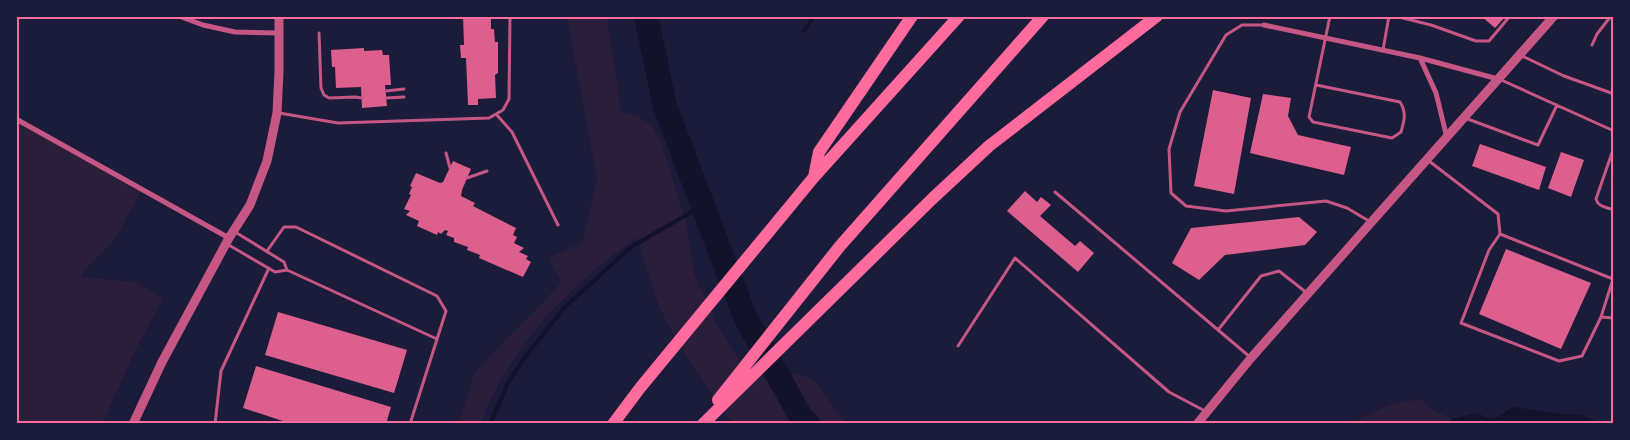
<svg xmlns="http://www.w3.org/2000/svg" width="1630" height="440" font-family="'DM Sans',sans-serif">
<rect width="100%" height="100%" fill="#1b1b3a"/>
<!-- green -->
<path fill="#2a1e3b" d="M 567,16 L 607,16 L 621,112 L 640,118 L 651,124 L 662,144 L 687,226 L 694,274 L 716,323 L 735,354 L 753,374 L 778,380 L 798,374 L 814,380 L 846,424 L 733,424 C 708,389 683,355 664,317 C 652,291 645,264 638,237 C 567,287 513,342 480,424 L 458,424 L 475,372 L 561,283 L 549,257 L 582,243 L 597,180 Z
M 16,118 L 141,190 C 132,208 123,226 112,242 C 103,254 88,264 81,277 L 134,282 L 163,298 L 135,351 L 102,424 L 16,424 Z
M 1421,399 L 1435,411 L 1452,419 L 1448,424 L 1348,424 L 1389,405 Z"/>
<!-- water -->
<path fill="#12122b" d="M 1513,407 L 1561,414 L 1583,415 L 1602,424 L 1448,424 L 1452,419 L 1477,413 L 1488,418 L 1500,416 Z"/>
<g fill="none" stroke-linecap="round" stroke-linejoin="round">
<!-- stream -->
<path stroke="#12122b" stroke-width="4" d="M 804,31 L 814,16
M 490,424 L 508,383 L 522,361 L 565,307 L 631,247 L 702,206"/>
<!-- river -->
<path stroke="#12122b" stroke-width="24" d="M 646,16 L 665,106 L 745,317 L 801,417 L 808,424"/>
</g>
<!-- building -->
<path fill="#dd5f8e" d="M 463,16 L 491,16 L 491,29 L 494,29 L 495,42 L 498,42 L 498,73 L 495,75 L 496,98 L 478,99 L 478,105 L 468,105 L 466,58 L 461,58 L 460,45 L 464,45 Z
M 1481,16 L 1506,16 L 1495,28 Z
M 364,48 L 364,51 L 382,50 L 383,55 L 389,55 L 391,85 L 385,85 L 387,106 L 362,108 L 361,87 L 336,88 L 335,67 L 332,67 L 331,50 Z
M 1213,90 L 1251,98 L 1234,194 L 1194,186 Z
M 1263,94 L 1291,98 L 1288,116 L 1298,135 L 1351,147 L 1344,175 L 1250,153 Z
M 1480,144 L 1546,167 L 1539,190 L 1472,166 Z
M 1561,152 L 1584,160 L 1571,197 L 1548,188 Z
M 453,161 L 471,169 L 462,190 L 461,196 L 475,203 L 473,206 L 516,228 L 513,235 L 517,237 L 514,243 L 524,248 L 519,252 L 528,256 L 526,259 L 531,262 L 523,277 L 479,258 L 480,255 L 467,250 L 468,247 L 454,242 L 454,238 L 446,235 L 448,231 L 445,230 L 441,234 L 438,232 L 437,235 L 417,226 L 419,221 L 406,215 L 410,211 L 404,209 L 411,195 L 409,194 L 412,187 L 410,186 L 416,173 L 440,183 L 443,182 Z
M 1025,191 L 1037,202 L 1041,197 L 1051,205 L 1040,216 L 1075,246 L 1080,241 L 1094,253 L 1078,272 L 1007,211 Z
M 1299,217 L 1317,232 L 1305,245 L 1225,255 L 1199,280 L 1172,263 L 1191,228 Z
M 1506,249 L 1591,283 L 1561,349 L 1479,314 Z
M 278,312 L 407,350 L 394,393 L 265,355 Z
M 256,366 L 391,407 L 386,424 L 292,424 L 243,408 Z"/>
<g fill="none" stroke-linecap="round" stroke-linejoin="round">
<!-- service -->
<path stroke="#c65784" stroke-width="3" d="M 1395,16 L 1431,25 L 1476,41 L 1489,41 L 1510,16
M 1264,25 L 1242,25 L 1226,35 L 1180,112 L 1169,149 L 1171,193 L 1186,206 L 1226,211 L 1326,201 L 1347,208 L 1369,221
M 319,33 L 321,88 L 324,95 L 329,98 L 355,97 L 362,98
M 1592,45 L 1597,34 L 1611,16
M 1383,50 L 1389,16
M 1522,56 L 1564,76 L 1614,94
M 1499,79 L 1614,131
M 1316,85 L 1400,102 C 1407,113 1404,121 1401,132 L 1392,138 L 1313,122 L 1309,117 L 1330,16
M 386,91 L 404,89
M 386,98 L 404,97
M 279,113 L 338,123 L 489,118 L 503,110 L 509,99 L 510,16
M 496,114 L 512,132 L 558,225
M 1465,118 L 1538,145 L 1557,105
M 1614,147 L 1596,199 C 1598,207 1606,207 1614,210
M 446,153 L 450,168
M 1429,161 L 1498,214 L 1500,234 L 1613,279 L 1601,317 L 1614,318
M 467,178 L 487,171
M 1055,192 L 1250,357
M 1500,234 L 1489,250 L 1461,323 L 1559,361 L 1582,356 L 1601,317
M 227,244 L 275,272 L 287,270 L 284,262 L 235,232
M 267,251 L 284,227 L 296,227 L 437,296 L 446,311 L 410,424
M 287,270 L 437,339
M 1218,330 L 1261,276 L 1279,271 L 1307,293
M 958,346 L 1015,258 L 1169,392 L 1205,411
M 215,424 L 221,371 L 269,268"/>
<!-- minor -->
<path stroke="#c65784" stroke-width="5" d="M 179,16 L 203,25 L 235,32 L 278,33
M 1264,25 L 1420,58 L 1498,79
M 1420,58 L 1436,93 L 1447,138
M 16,119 L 229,238"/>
<!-- tertiary -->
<path stroke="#c65784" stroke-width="9" d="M 133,424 L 162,362 L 229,238 L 250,205 L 267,161 L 277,113 L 279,72 L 279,16
M 1197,424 L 1251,358 L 1554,16"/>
<!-- motorway -->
<path stroke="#ff6b9d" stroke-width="12" d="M 814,177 L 819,152 L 912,16
M 718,400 L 840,246 L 1043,16
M 613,424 L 640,388 L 814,177 L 959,16
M 703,424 L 932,199 L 989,146 L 1157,16"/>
</g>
<!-- border -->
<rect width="1630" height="440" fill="none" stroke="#1b1b3a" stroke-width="35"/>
<rect x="18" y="18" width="1594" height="404" fill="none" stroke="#ff6b9d" stroke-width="2"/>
</svg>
